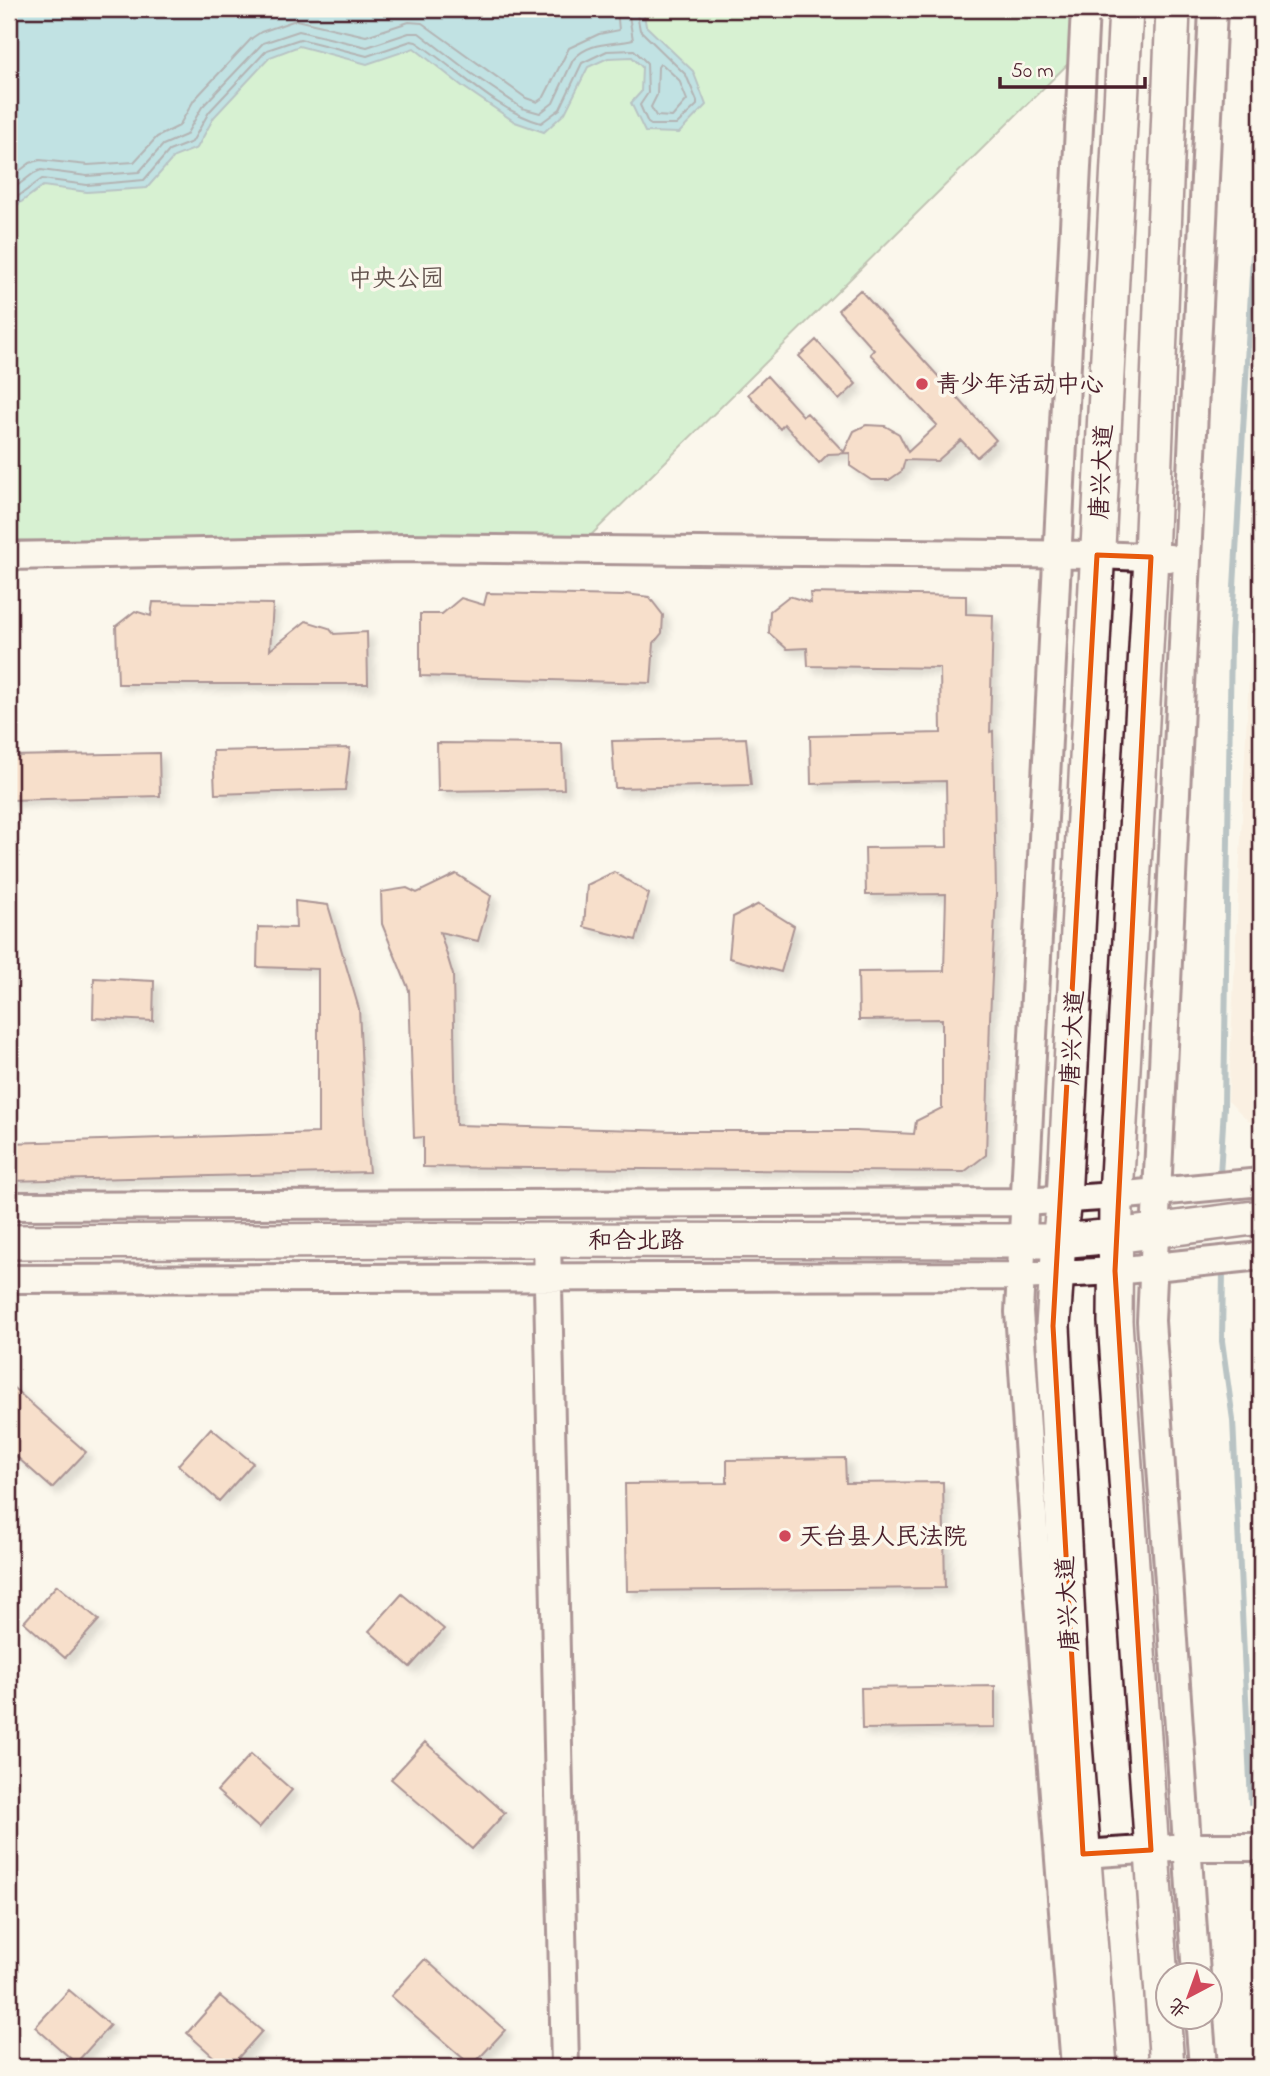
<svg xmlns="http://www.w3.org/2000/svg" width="1270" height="2076" font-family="'Indie Flower','LXGW WenKai TC',sans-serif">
<defs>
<filter id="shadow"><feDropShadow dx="6" dy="6" stdDeviation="3.5" flood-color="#0004"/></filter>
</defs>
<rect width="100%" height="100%" fill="#fbf7ec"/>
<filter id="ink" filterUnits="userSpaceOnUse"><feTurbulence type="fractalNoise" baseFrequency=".0143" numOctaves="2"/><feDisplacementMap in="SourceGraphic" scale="14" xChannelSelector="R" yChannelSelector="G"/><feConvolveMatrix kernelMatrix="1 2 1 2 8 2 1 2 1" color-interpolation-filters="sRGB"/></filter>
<g filter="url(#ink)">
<!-- built -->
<path fill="#f8e7d6" d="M 1261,429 L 1261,1133 L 1228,1101 Z"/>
<!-- green -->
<path fill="#aae9b2" stroke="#7a846e" stroke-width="2" d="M 9,9 L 1084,9 L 1083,49 L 577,549 L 405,548 L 9,540 Z"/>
<!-- water -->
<path fill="#7ac8d7" stroke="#678492" stroke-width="2" d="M 9,9 L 643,9 L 646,26 L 693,71 L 706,105 L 679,133 L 645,132 L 631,103 L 641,92 L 642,67 L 632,57 L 608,58 L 588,67 L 565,113 L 544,132 L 515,122 L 462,86 L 414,48 L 367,64 L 299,46 L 270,57 L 214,117 L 197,148 L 174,157 L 147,188 L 87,192 L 43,186 L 9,211 Z"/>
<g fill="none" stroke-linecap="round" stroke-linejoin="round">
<!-- shore -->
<path stroke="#5d6370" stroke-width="2" d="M 660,64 L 663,65 L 679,80 L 687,100 L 672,117 L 656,116 L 651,107 L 657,95 L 658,67 Z
M 9,179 L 30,163 L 40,160 L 88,165 L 134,162 L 157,137 L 179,126 L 194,100 L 252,38 L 261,32 L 296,20 L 366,36 L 409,22 L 422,23 L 526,98 L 537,102 L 544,97 L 569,48 L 599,34 L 619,30 L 617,9
M 9,192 L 34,173 L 41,170 L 87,176 L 139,172 L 163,145 L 186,135 L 202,107 L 263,43 L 299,31 L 367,47 L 409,33 L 419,33 L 472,74 L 522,108 L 540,113 L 553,103 L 573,60 C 588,41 613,45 633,40 L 628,9
M 9,203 L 42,179 L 87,185 L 144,180 L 169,151 L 192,142 L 209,112 L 267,50 L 300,39 L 367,56 L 411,41 L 416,42 C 458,69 493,109 541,123 L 560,109 L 582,63 L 607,51 L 634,50 L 647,63 L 648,93 L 640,105 L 648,123 L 651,125 L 676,125 L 697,105 L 697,101 L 686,75 L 640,30 L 636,9"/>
<!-- stream -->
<path stroke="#678492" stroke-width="6" d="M 1220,1175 L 1224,1107 L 1231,639 L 1261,118
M 1223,1270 L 1222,1341 L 1233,1420 L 1251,1803
M 1255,1863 L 1261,2005"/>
</g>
<!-- building -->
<path fill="#f2c2a2" stroke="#4a1f2b" stroke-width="2" filter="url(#shadow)" d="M 860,290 L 996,440 L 977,457 L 961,440 L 937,461 L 905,460 L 902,471 L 889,480 L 871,480 L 850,466 L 850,453 L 828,454 L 819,463 L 784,424 L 780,429 L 748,394 L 767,376 L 803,416 L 807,413 L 844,452 L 854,431 L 866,425 L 885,426 L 899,434 L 908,452 L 937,425 L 870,354 L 874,350 L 838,310 Z
M 816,340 L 856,384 L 839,400 L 799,356 Z
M 487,593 L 623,596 L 626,594 L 649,597 L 663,615 L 662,633 L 654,643 L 651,683 L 420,676 L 420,614 L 442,614 L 461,598 L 484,605 Z
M 810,593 L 966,596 L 966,614 L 993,615 L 990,732 L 993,731 L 996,893 L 990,1018 L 986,1155 L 964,1172 L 423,1167 L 423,1137 L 414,1138 L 409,990 L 382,924 L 381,892 L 407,888 L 417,893 L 456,874 L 491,896 L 478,941 L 440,932 L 453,975 L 456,1125 L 676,1131 L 856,1131 L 914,1134 L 916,1121 L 942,1108 L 942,1019 L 859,1020 L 858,972 L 944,971 L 946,894 L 866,895 L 865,848 L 947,847 L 946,781 L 811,784 L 810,736 L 941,733 L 940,668 L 808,666 L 807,648 L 787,649 L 769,633 L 770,611 L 789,596 L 811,603 Z
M 153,602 L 273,604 L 270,650 L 306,621 L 329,628 L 334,634 L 367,632 L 368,684 L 118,684 L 116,626 L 135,611 L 151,616 Z
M 746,738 L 751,785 L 615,788 L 612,741 Z
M 437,743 L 562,744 L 564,789 L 438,791 Z
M 350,748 L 345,790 L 215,794 L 213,751 Z
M 159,753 L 160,796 L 9,800 L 9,756 Z
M 614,872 L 649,894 L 636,940 L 584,927 L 587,885 Z
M 295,901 L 328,905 L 359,1009 L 365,1132 L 369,1172 L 9,1181 L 9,1143 L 318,1133 L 318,969 L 257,967 L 258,927 L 296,928 Z
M 759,904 L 794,926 L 781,972 L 729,958 L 733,917 Z
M 94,978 L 154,981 L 153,1021 L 93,1018 Z
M 9,1384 L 86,1452 L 52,1488 L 9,1450 Z
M 211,1428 L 253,1463 L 219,1501 L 178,1465 Z
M 845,1458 L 846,1483 L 943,1482 L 945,1588 L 627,1591 L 625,1484 L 727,1483 L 727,1460 Z
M 57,1585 L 99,1620 L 65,1658 L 24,1622 Z
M 402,1594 L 444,1629 L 410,1667 L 369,1631 Z
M 995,1686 L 995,1727 L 862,1729 L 861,1688 Z
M 425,1742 L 505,1813 L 472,1849 L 391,1779 Z
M 251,1754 L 292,1790 L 259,1828 L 217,1791 Z
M 425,1959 L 505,2030 L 472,2066 L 391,1996 Z
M 69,1990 L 110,2025 L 76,2063 L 35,2027 Z
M 220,1996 L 262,2031 L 230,2067 L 225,2067 L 187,2033 Z"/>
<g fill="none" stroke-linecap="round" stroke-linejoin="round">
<!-- minor casing -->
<g stroke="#4a1f2b" stroke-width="32">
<path id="minor" d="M 9,556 L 405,548 L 1097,555 L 1169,558
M 9,1206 L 1024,1202 L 1116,1196 L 1261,1182
M 547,1240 L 565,2067
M 9,1279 L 1021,1276 L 1115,1271 L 1261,1256
M 1083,1854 L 1188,1847 L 1261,1847
M 1196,1974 L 1151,1321 L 1213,9
M 1199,2016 L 1203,2067
M 1075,2067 L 1038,1587 L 1019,1312 L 1085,9"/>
</g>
<!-- major casing -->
<g stroke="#4a1f2b" stroke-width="38">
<path id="major" d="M 9,1242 L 435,1240 L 1059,1241 L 1115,1236 L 1261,1217
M 1100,2067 L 1073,1718 L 1053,1326 L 1059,1241 L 1064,1200 L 1126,9
M 1167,2067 L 1115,1322 L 1116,1196 L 1151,557 L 1173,9"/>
</g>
<!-- minor -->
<use href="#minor" stroke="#fbf7ec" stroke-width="26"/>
<!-- major -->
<use href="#major" stroke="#fbf7ec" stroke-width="33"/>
</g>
</g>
<!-- marked area -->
<path d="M0 0H1270V2076H0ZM 1097,555 L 1151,557 L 1115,1271 L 1151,1850 L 1083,1854 L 1053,1326 Z" fill="#fbf7ec" fill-opacity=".55" fill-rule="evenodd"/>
<path fill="none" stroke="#e8590c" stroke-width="5" stroke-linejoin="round" d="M 1097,555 L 1151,557 L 1115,1271 L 1151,1850 L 1083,1854 L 1053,1326 Z"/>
<!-- markers -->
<g fill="#d1495b" stroke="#fbf7ec" stroke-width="2.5">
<circle cx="922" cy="384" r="7"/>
<circle cx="785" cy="1536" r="7"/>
</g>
<g text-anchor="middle" stroke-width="7" stroke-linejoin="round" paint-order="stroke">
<!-- park labels -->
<g font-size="24" fill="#62524d" stroke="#fbf7ec">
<text x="396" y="286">中央公园</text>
</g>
<!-- poi labels -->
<g font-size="24" fill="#4a1f2b" stroke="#fbf7ec" text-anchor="start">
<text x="936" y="392">青少年活动中心</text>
<text x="799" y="1544">天台县人民法院</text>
</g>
<!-- street labels -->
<g font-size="24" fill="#4a1f2b" stroke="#fbf7ec">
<text transform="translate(1101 472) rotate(-87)" y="8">唐兴大道</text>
<text transform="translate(1072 1038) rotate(-87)" y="8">唐兴大道</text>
<text x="636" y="1248">和合北路</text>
<text transform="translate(1067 1604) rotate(-93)" y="8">唐兴大道</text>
</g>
</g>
<!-- margin -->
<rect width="1270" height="2076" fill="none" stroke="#fbf7ec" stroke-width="35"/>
<rect x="18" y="18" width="1235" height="2041" fill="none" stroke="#4a1f2b" stroke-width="2.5" filter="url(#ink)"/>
<!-- north arrow -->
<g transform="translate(1189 1996) rotate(221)"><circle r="33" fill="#fbf7ec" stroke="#b4a19f" stroke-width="2"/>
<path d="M0-5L12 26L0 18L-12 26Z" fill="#d1495b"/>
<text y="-10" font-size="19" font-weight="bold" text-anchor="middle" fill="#4a1f2b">北</text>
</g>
<!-- scale -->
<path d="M1000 77v10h145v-10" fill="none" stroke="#4a1f2b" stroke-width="3.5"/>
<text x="1011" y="77" font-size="21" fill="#4a1f2b" stroke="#fbf7ec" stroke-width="5" paint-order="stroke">50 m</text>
</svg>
